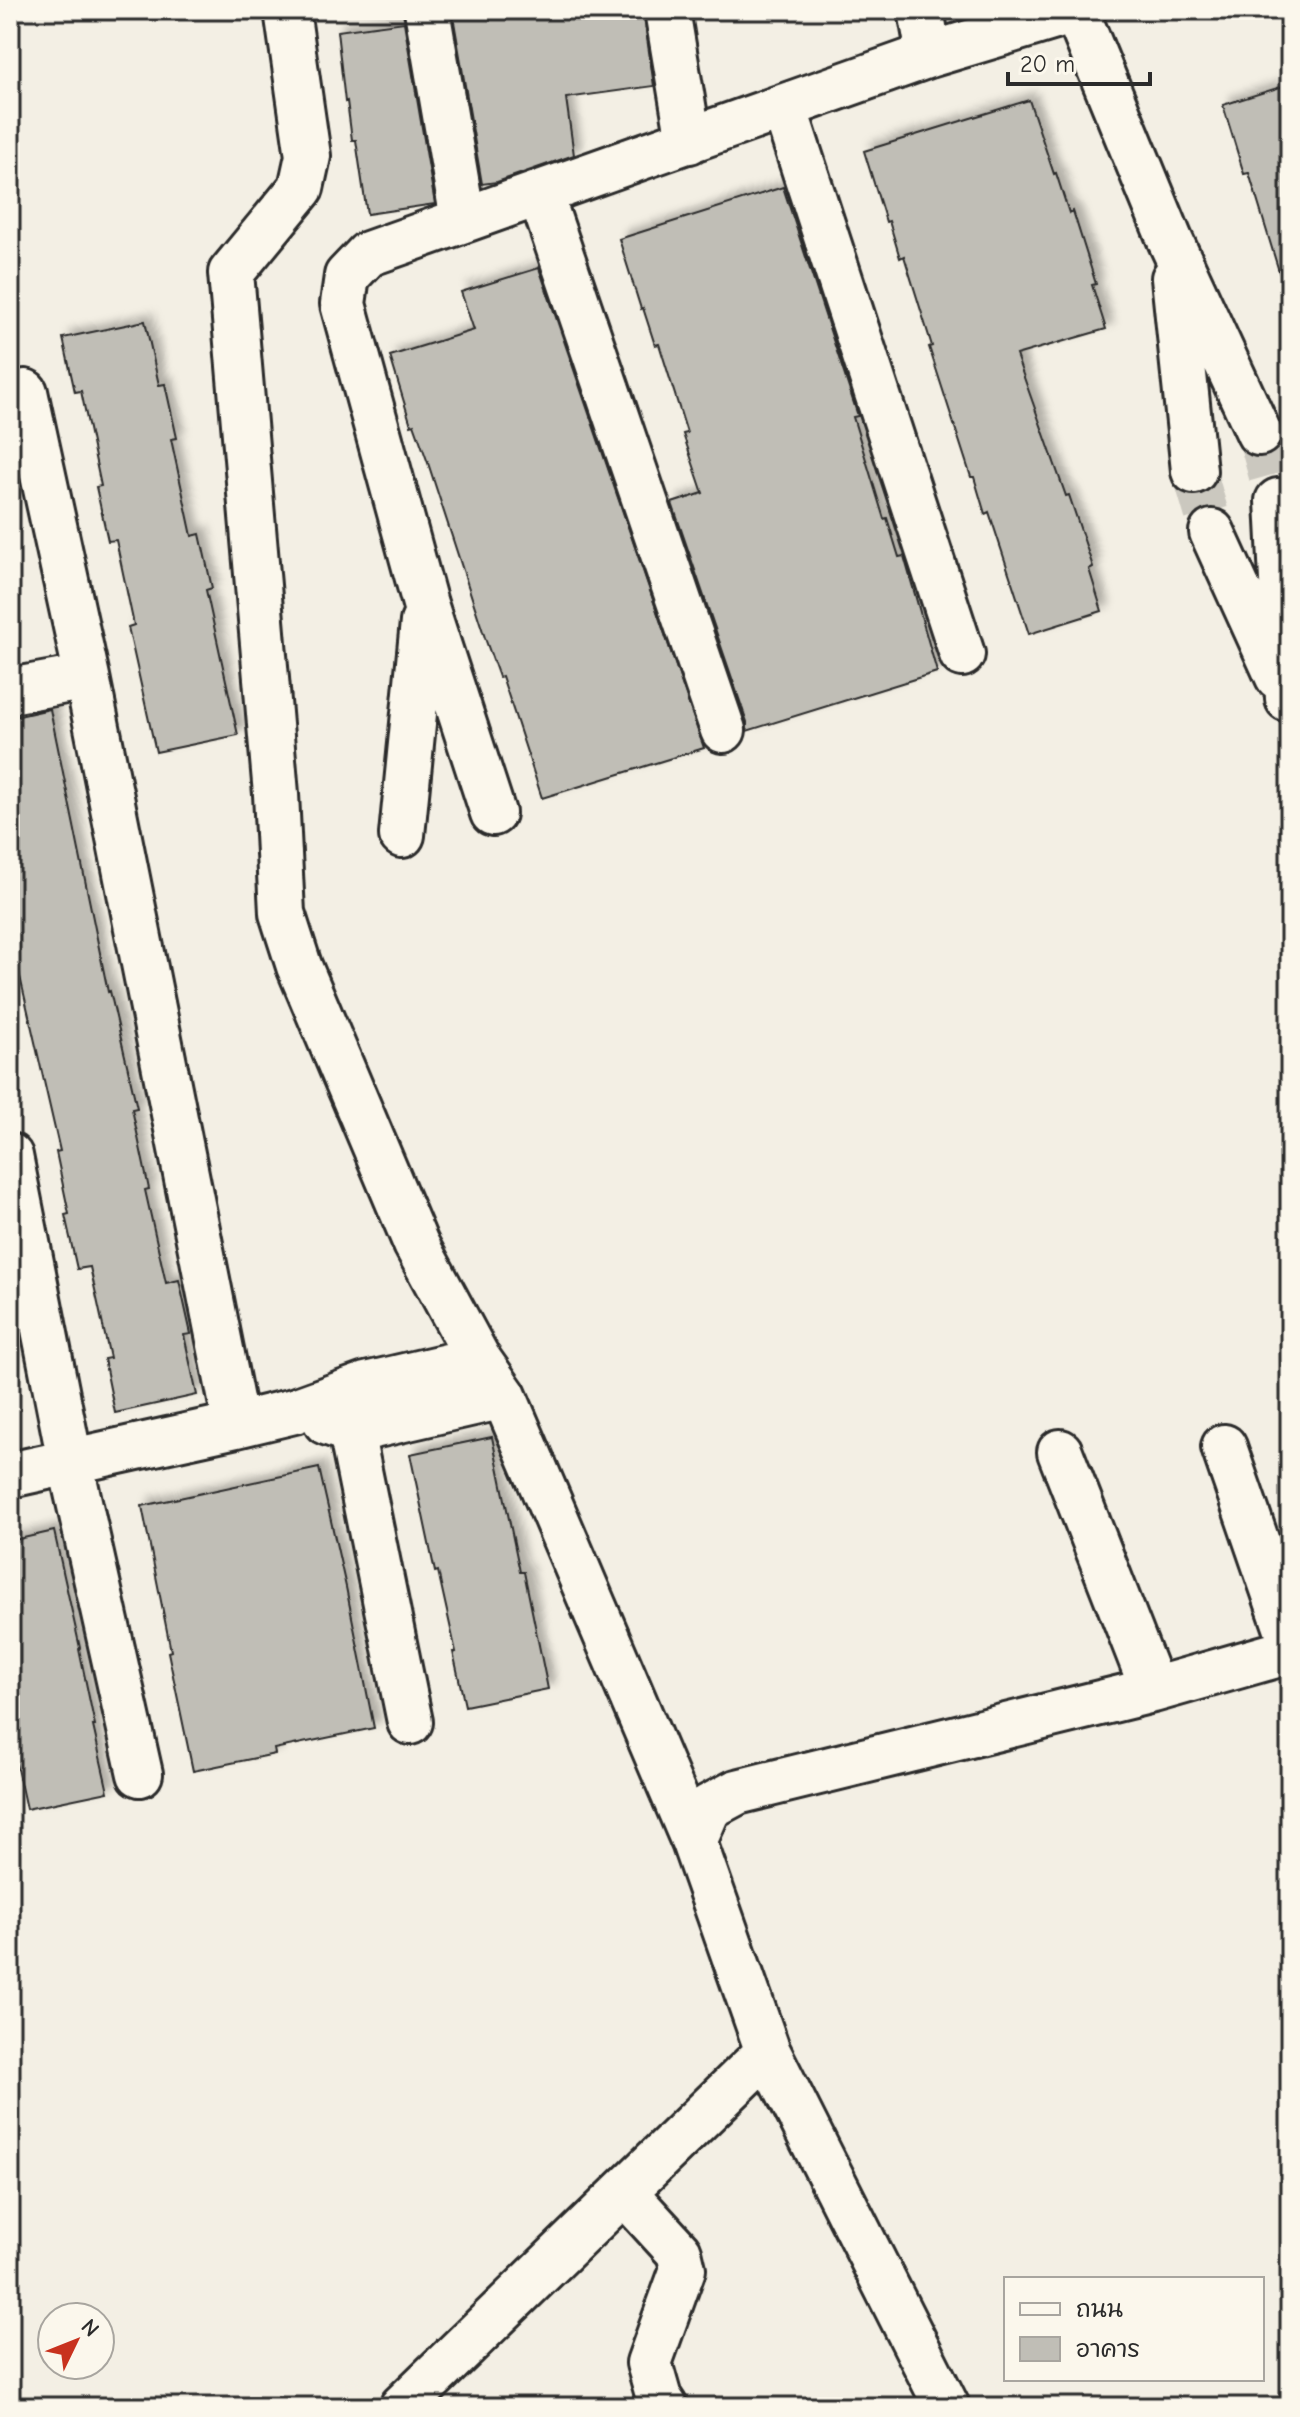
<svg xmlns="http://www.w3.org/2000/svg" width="1300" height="2417" font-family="'Comic Neue','Playpen Sans Thai',sans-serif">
<defs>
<filter id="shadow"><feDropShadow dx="7" dy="-7" stdDeviation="4" flood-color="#0004"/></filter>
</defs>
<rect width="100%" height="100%" fill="#f3efe4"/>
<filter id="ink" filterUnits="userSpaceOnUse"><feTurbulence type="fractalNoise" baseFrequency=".0125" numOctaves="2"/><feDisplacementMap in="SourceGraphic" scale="16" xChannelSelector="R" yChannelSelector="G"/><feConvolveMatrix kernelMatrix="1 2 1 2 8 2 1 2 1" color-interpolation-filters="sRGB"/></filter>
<g filter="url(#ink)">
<!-- building -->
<path fill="#c0beb6" stroke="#2b2b2b" stroke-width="2" filter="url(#shadow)" d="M 472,10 L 643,10 L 654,86 L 566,98 L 574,155 L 497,182 L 482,184 L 453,16 L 472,14 Z
M 404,22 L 435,204 L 367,214 L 356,140 L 352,140 L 347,101 L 345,102 L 337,31 Z
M 1290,84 L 1290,277 L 1281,278 L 1249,173 L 1244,174 L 1223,105 Z
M 1029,100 L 1054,174 L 1056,173 L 1069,213 L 1073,211 L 1096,284 L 1092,285 L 1106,329 L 1016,355 L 1066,496 L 1069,495 L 1093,567 L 1089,569 L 1102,611 L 1029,634 L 989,512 L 985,514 L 974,477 L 971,477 L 929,347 L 932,346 L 904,256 L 900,258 L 889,221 L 886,222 L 864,151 Z
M 783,187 L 858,416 L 853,417 L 884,519 L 887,518 L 899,557 L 904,556 L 937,672 L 747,731 L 747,722 L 672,503 L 703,493 L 683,434 L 687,433 L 659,344 L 655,345 L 643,308 L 641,309 L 619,239 Z
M 539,268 L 704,748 L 542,798 L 502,676 L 499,677 L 486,641 L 428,463 L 414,424 L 411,425 L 390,356 L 474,330 L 461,292 Z
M 145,321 L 159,385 L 165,384 L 177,438 L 171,439 L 192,536 L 200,534 L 212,588 L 206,590 L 238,735 L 156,752 L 128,627 L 134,625 L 116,540 L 108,541 L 96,487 L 101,486 L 81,391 L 75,392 L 63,338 Z
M 50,709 L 108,992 L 110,991 L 137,1108 L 132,1109 L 149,1189 L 145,1190 L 166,1283 L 179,1280 L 191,1334 L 184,1335 L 197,1395 L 115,1413 L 104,1359 L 110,1358 L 90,1267 L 77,1269 L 65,1215 L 69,1214 L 56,1152 L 60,1151 L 10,933 L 10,718 Z
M 492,1437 L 520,1572 L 524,1572 L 548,1689 L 465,1706 L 453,1652 L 456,1652 L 438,1571 L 435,1572 L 410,1454 Z
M 319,1468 L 346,1587 L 374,1728 L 274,1749 L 275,1754 L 193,1771 L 168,1652 L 171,1651 L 142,1506 Z
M 54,1531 L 80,1648 L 79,1649 L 95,1726 L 93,1726 L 108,1792 L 26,1809 L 10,1737 L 10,1541 Z"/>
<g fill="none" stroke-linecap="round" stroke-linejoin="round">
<!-- minor-tunnel -->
<path stroke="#cbc8bf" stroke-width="44" stroke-dasharray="44 22" stroke-linecap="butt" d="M 1259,433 L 1278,501
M 1194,471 L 1212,532"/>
<!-- minor casing -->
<g stroke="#2b2b2b" stroke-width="50">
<path id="minor" d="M 287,10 L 308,156 L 301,188 L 231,273 L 276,794 L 282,913 L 299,966 L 416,1244 L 478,1359 L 504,1396 L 694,1842
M 427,10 L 463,220
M 667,10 L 689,141
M 921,10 L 929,55
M 1076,11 L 1170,240 L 1259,433
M 784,107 L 962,654
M 540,193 L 723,730
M 1174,278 L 1194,471
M 25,392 L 87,677 L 236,1425
M 1278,501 L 1288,699
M 1212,532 L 1278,677
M 10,691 L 87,677
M 493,813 L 425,604 L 343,304 L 347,276 L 368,254 L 929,55 L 1078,10
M 402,835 L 423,622
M 10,1156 L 70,1461 L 140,1774
M 341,1394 L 351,1431 L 410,1722
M 326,1422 L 351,1431 L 504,1396
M 1224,1447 L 1290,1638
M 1060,1452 L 1153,1690
M 10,1475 L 236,1425 L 294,1411 L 366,1385 L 478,1359
M 624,2192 L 679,2252 L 683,2269 L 649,2363 L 659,2398 L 665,2407
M 402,2407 L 768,2052
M 947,2407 L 768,2052 L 694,1842 L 709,1807 L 737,1792 L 1153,1690 L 1290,1651"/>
</g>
<!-- minor -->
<use href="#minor" stroke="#fbf7ec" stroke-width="44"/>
</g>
</g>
<!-- margin -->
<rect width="1300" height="2417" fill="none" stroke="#fbf7ec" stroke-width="40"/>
<rect x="20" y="20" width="1260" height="2377" fill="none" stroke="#2b2b2b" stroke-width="3" filter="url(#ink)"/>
<!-- legend -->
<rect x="1004" y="2277" width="260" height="104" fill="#fbf7ec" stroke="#a8a59f" stroke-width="2"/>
<rect x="1020" y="2303" width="40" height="12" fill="#fbf7ec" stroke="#a8a59f" stroke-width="2"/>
<text x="1076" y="2317" font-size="24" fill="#2b2b2b">ถนน</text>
<rect x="1020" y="2337" width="40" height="24" fill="#c0beb6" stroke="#a8a59f" stroke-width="2"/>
<text x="1076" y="2357" font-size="24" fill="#2b2b2b">อาคาร</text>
<!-- north arrow -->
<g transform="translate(76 2341) rotate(47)"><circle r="38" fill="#fbf7ec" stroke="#a8a59f" stroke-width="2"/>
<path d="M0-6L14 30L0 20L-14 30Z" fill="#c8321e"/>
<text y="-12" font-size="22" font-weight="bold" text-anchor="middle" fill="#2b2b2b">N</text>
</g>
<!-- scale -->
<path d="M1008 72v12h142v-12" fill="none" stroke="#2b2b2b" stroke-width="4"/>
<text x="1020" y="72" font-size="24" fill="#2b2b2b" stroke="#fbf7ec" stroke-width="6" paint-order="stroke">20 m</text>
</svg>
